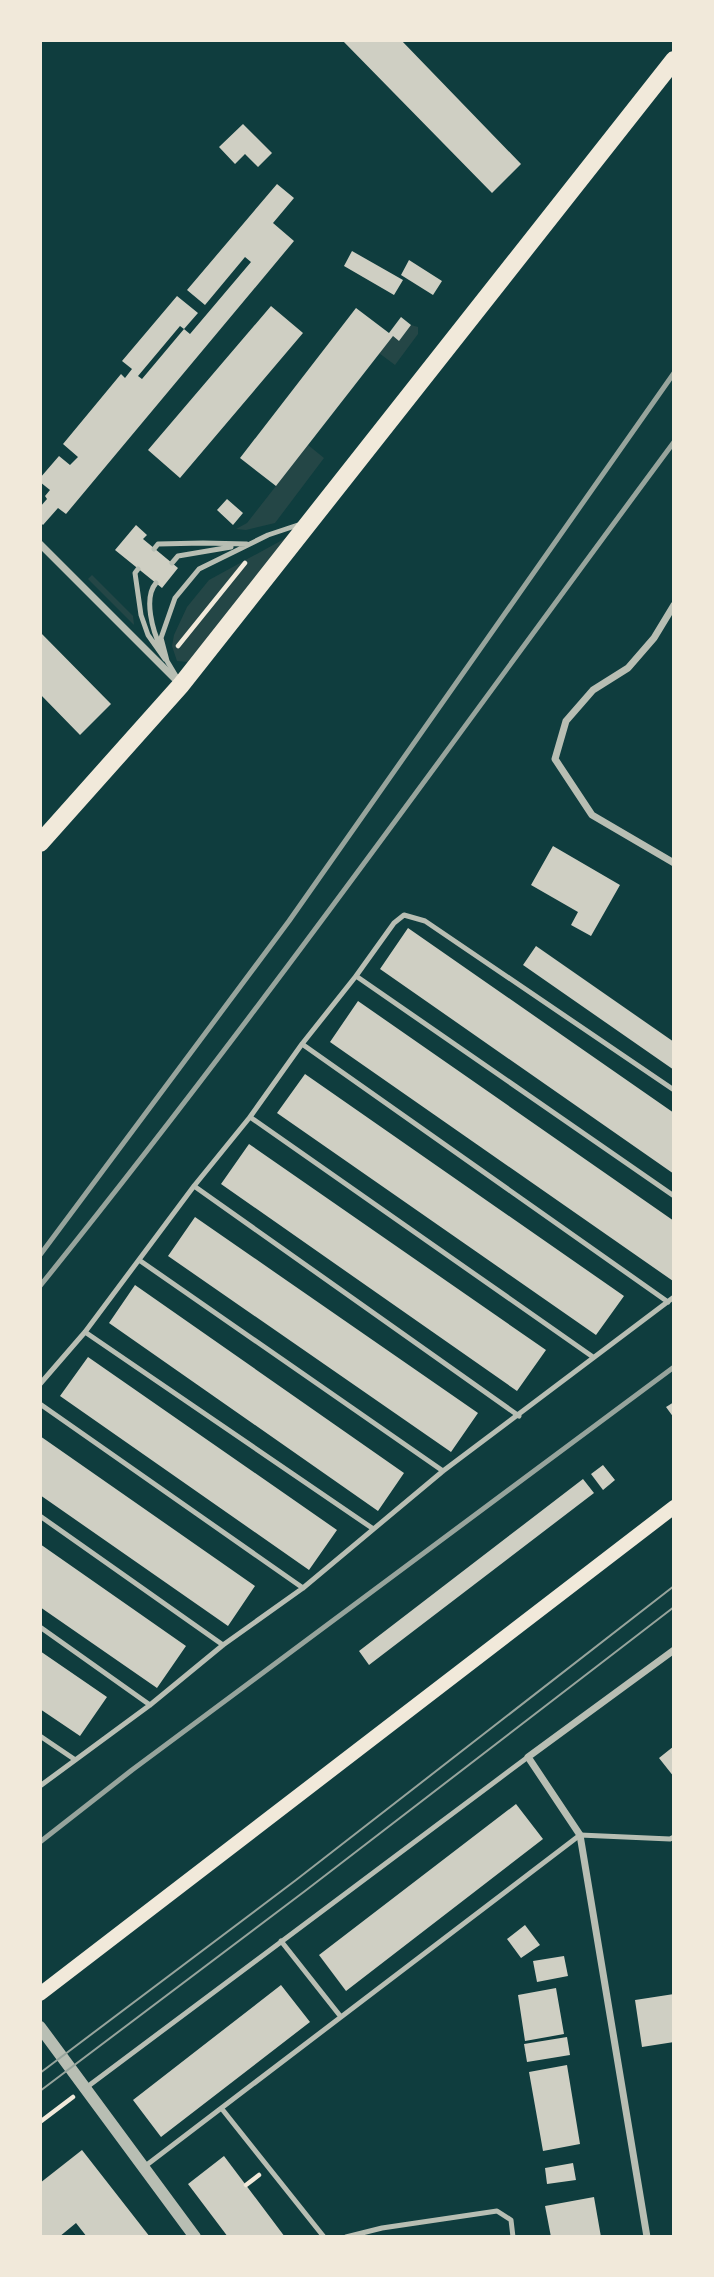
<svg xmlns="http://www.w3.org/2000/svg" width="714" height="2277" font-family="'Fira Sans',sans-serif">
<rect width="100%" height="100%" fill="#0f3d3e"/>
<!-- green -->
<path fill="#244646" d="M 411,325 L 418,327 L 418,334 L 395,365 L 379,353 L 393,336 L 399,341 Z
M 308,445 L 324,458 L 275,523 L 246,530 L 236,529 L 247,523 Z
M 286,538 L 285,542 L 188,662 L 177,661 L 172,646 L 174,635 L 187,607 L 209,580 Z
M 92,575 L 133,616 L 134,625 L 88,579 Z"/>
<!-- building -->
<path fill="#cfcfc3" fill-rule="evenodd" d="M 342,40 L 401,40 L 521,164 L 492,193 Z
M 243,124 L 272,153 L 258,167 L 245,154 L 235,164 L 219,147 Z
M 277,184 L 294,198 L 273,223 L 294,241 L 66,514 L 58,508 L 43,525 L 40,522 L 40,507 L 47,499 L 45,496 L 50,490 L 40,482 L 40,478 L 59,456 L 70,465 L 78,457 L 63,444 L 121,374 L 125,378 L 132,369 L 122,361 L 177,296 L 198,313 L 184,329 L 190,334 L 251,262 L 245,257 L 205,305 L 187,290 ZM 180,326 L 184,329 L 142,379 L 138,376 Z
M 352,251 L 403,280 L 394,295 L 344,266 Z
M 409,260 L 442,281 L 433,295 L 401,275 Z
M 271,306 L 303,333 L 180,478 L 148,450 Z
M 356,308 L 389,333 L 401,317 L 411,325 L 399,341 L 393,336 L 276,486 L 240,458 Z
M 227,499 L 243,513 L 233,525 L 217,510 Z
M 136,525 L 147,535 L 143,539 L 178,568 L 162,588 L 115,550 Z
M 40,632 L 111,704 L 80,735 L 40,694 Z
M 553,846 L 620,885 L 591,936 L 571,925 L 578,912 L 531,885 Z
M 408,928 L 674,1113 L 674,1174 L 380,969 Z
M 536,946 L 674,1042 L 674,1070 L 523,965 Z
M 358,1001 L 674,1221 L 673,1281 L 330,1042 Z
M 305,1074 L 624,1296 L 596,1335 L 277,1113 Z
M 249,1144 L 546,1350 L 517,1391 L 221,1184 Z
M 195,1217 L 478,1413 L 451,1452 L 168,1256 Z
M 135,1285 L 404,1473 L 378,1511 L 109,1323 Z
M 88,1357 L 337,1530 L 309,1570 L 60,1396 Z
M 674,1402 L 674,1418 L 666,1407 Z
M 40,1436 L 255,1586 L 228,1626 L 40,1495 Z
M 603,1465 L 615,1480 L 603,1490 L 591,1474 Z
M 583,1479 L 594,1493 L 369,1665 L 359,1651 Z
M 40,1544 L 186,1646 L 157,1688 L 40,1607 Z
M 40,1651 L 107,1697 L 80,1736 L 40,1709 Z
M 674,1746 L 674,1777 L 659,1758 Z
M 516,1804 L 543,1839 L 346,1991 L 319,1955 Z
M 525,1925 L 540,1945 L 521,1958 L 507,1939 Z
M 564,1956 L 568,1976 L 537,1982 L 533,1961 Z
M 281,1985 L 310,2022 L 161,2137 L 133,2100 Z
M 556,1988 L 564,2034 L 525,2041 L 518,1995 Z
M 674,1994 L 674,2042 L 642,2047 L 635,2000 Z
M 567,2037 L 570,2055 L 527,2062 L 524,2044 Z
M 567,2065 L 580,2144 L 543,2151 L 529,2072 Z
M 82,2150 L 150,2237 L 87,2237 L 76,2223 L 59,2237 L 40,2237 L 40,2183 Z
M 224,2156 L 285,2237 L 228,2237 L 188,2184 Z
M 573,2163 L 576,2180 L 547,2184 L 545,2168 Z
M 594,2197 L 601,2237 L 551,2237 L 545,2206 Z"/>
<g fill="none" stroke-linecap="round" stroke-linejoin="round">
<!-- path -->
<path stroke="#f1e9da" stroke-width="4.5" d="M 178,646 L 245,563
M 40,2122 L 73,2097
M 246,2185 L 259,2175"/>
<!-- service -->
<path stroke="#b8beb3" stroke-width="5" d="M 154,549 L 158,544 L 203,543 L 247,544
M 172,563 L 178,556 L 231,547
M 138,569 L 135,573 L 141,615 L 148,635 L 165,659
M 156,583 C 143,598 153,632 161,648
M 179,681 L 167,661 L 161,638 L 175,598 L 199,569 L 268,535 L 301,524
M 356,976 L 674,1196
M 302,1044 L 668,1302
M 250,1117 L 593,1357
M 194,1186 L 519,1416
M 139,1260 L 443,1471
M 85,1332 L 372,1528
M 40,1384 L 85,1332 L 194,1186 L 250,1117 L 302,1044 L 356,976 L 394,923 L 404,915 L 425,921 L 674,1090
M 40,1404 L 303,1588
M 40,1516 L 223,1645
M 40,1627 L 150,1705
M 40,1736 L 74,1759
M 40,1786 L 150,1705 L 223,1645 L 303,1588 L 443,1471 L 674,1297
M 281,1941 L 341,2017
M 87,2087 L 528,1757
M 222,2109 L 324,2237
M 144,2167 L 580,1835 L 670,1839 L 674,1837
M 346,2237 L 382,2228 L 497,2211 L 511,2220 L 513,2237"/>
<!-- minor -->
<path stroke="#b8beb3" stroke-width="7" d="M 40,544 L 181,685
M 674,605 L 654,638 L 628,668 L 593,690 L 566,721 L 555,759 L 592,815 L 674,863
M 647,2237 L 580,1835 L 528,1757 L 674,1650"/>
<!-- tertiary -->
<path stroke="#b8beb3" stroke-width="12" d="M 40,2027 L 195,2237"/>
<!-- secondary -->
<path stroke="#f1e9da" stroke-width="14" d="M 40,1994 L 674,1507"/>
<!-- primary -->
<path stroke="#f1e9da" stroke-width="18" d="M 40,843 L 181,685 L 674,60"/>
<!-- tram -->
<path stroke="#97a49c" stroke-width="2" d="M 40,2073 L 296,1880 L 674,1586
M 40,2091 L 305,1891 L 674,1607"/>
<!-- rail -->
<path stroke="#97a49c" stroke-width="5" d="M 40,1255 L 289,921 L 674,373
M 40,1286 C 261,1012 464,725 674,442
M 40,1842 L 132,1770 L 674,1367"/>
</g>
<!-- border -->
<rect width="714" height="2277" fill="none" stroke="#f1e9da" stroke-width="84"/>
</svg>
